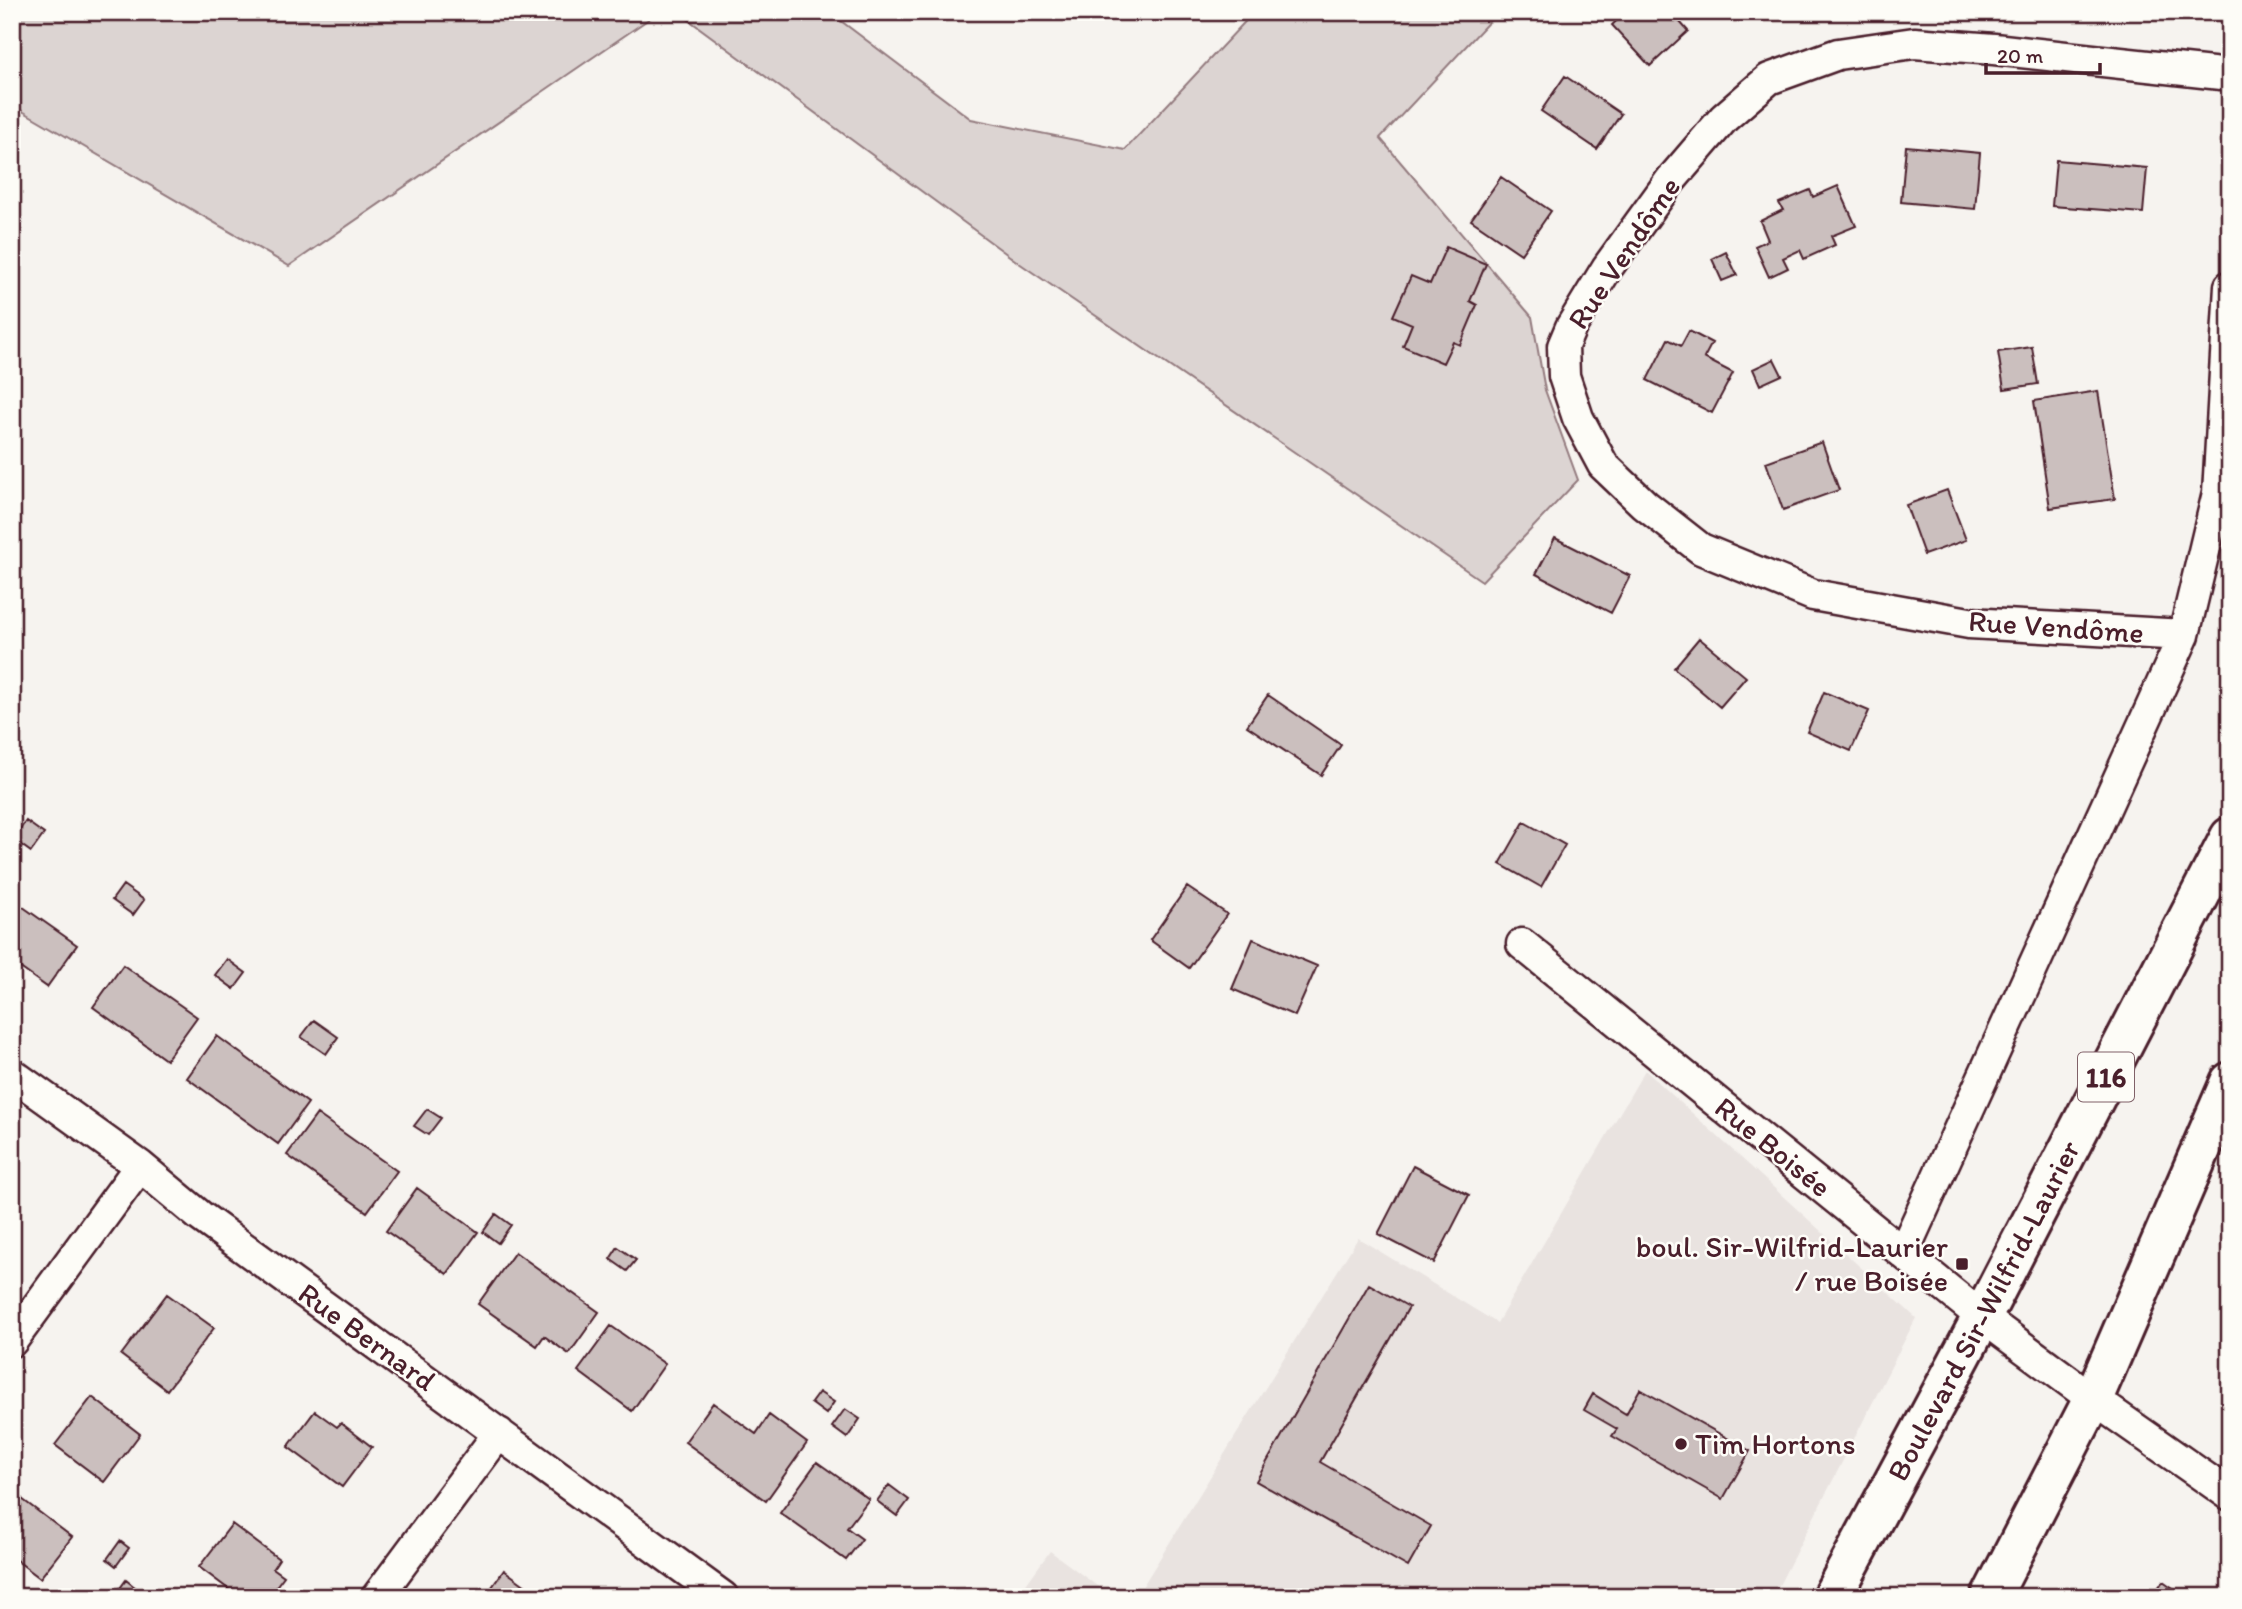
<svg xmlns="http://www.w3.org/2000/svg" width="2242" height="1609" font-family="Itim,sans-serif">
<rect width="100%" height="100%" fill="#f6f3ef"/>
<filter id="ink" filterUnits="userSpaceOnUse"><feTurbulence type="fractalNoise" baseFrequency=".0143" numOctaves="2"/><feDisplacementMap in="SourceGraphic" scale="14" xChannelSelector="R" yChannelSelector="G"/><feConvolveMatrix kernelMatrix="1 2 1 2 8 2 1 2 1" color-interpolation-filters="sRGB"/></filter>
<g filter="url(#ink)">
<!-- built -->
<path fill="#e9e3e0" d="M 1645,1070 L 1916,1318 L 1773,1597 L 1136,1597 L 1358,1238 L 1497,1323 Z
M 1050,1551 L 1112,1597 L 1017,1597 Z"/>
<!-- green -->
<path fill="#dcd4d2" stroke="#937a7e" stroke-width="2" d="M 12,12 L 659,12 L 289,266 L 12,105 Z
M 678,12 L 829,12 L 971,119 L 1125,150 L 1254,12 L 1498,12 L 1380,138 L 1532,317 L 1545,390 L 1578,480 L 1482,581 L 1019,263 Z"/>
<!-- building -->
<path fill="#cbbfbe" stroke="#4a1f2b" stroke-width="2" d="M 1626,12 L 1671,12 L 1688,31 L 1650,66 L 1612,25 Z
M 1565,76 L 1621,114 L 1597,149 L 1541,111 Z
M 1906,146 L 1980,153 L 1975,209 L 1901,202 Z
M 2056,160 L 2147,168 L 2143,213 L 2052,206 Z
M 1501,177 L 1551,211 L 1521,254 L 1471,220 Z
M 1838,186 L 1856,226 L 1831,236 L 1835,245 L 1804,259 L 1800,250 L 1783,258 L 1788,268 L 1769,277 L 1755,246 L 1768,240 L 1760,221 L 1783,210 L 1779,203 L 1810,190 L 1813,197 Z
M 1446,247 L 1486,264 L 1470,301 L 1477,305 L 1460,345 L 1453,342 L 1443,363 L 1403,346 L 1412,324 L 1393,316 L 1411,276 L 1430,284 Z
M 1726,252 L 1737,275 L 1722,281 L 1712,259 Z
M 1689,331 L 1712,343 L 1704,358 L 1733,373 L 1712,413 L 1647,380 L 1668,339 L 1681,346 Z
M 2032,347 L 2038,384 L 2004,389 L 1998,352 Z
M 1774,359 L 1782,375 L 1760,385 L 1753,369 Z
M 2098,391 L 2115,499 L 2050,508 L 2034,401 Z
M 1822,442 L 1839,490 L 1783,510 L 1766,462 Z
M 1947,490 L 1966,540 L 1924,555 L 1906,505 Z
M 1555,538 L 1630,576 L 1611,613 L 1536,574 Z
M 1699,638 L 1746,677 L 1720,707 L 1674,668 Z
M 1824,692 L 1869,711 L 1851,751 L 1807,732 Z
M 1268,695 L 1341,745 L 1321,775 L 1247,726 Z
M 26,821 L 44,834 L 31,852 L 13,839 Z
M 1524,822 L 1565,845 L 1541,887 L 1500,864 Z
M 123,885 L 144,900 L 133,915 L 112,900 Z
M 1187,887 L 1227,914 L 1189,968 L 1150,940 Z
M 16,902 L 77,945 L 47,987 L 12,962 L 12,908 Z
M 1253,939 L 1317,966 L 1295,1016 L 1232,989 Z
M 227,959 L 246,973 L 234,989 L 215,975 Z
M 123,965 L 197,1017 L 166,1060 L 93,1007 Z
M 314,1020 L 338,1037 L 326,1054 L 301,1037 Z
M 217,1036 L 308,1103 L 278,1144 L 187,1078 Z
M 427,1109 L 441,1118 L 428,1135 L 414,1126 Z
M 317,1114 L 397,1171 L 367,1212 L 287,1155 Z
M 1413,1166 L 1469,1195 L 1434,1263 L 1378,1234 Z
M 417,1188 L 478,1232 L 447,1274 L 386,1231 Z
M 496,1214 L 511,1225 L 498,1243 L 483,1232 Z
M 618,1247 L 636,1260 L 627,1271 L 610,1259 Z
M 515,1252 L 599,1312 L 569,1354 L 544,1336 L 537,1346 L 478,1304 Z
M 1369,1284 L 1409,1307 L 1320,1462 L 1431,1526 L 1408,1567 L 1256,1481 Z
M 167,1294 L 214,1328 L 167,1390 L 121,1355 Z
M 611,1326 L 665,1364 L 632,1411 L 578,1371 Z
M 1640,1389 L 1750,1451 L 1723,1499 L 1612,1436 L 1617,1429 L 1584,1410 L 1593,1394 L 1626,1414 Z
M 819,1392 L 834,1402 L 826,1414 L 811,1403 Z
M 92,1397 L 140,1434 L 104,1482 L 55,1445 Z
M 713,1403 L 756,1434 L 769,1415 L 807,1443 L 766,1501 L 685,1442 Z
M 845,1409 L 860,1419 L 847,1438 L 832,1427 Z
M 315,1411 L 337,1427 L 341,1423 L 372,1447 L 342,1487 L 288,1447 Z
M 817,1462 L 869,1499 L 847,1528 L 862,1539 L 846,1560 L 780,1513 Z
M 889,1485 L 909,1500 L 897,1516 L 877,1501 Z
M 18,1496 L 72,1537 L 40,1578 L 12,1557 L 12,1504 Z
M 232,1524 L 279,1559 L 273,1568 L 284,1576 L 268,1597 L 239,1597 L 199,1567 Z
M 120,1541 L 129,1548 L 116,1566 L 107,1559 Z
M 504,1570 L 541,1597 L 485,1597 Z
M 126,1580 L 136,1588 L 130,1597 L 118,1597 L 115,1595 Z
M 2163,1581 L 2186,1597 L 2152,1597 Z"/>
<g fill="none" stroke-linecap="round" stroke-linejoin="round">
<!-- minor casing -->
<g stroke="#4a1f2b" stroke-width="35">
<path id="minor" d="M 2184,635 L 1969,623 L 1813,595 L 1701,549 L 1645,505 L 1603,465 L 1578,418 L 1564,376 L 1563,346 L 1571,327 L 1607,268 L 1670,181 L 1724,118 L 1769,79 L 1838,54 L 1914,43 L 1994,49 L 2230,75
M 1522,944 L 1982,1317 L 2093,1399 L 2230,1495
M 12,1074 L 140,1166 L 200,1216 L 723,1597
M 1903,1253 L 2184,635 L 2218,493 L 2230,286
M 12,1341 L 140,1166
M 377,1597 L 499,1433"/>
</g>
<!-- primary casing -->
<g stroke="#4a1f2b" stroke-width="44">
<g id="primary">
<path id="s1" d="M 1832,1597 L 1982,1317 L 2230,837"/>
<path d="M 1991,1597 L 2093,1399 L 2230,1082"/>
</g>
</g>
<!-- minor -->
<use href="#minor" stroke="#fdfcf7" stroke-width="30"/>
<!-- primary -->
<use href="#primary" stroke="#fdfcf7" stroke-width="38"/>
</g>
</g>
<!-- markers -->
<g fill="#4a1f2b" stroke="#fdfcf7" stroke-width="2.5">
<rect x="1955" y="1257" width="14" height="14" rx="3.5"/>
<circle cx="1681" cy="1444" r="7"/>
</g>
<g text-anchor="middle" stroke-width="5" stroke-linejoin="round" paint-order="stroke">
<!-- shield labels -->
<rect fill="#fdfcf7" stroke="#806168" stroke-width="2" x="2078" y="1052.5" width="56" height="49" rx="5"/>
<g font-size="28" font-weight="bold" fill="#4a1f2b">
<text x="2106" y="1087">116</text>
</g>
<!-- street labels -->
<g font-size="30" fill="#4a1f2b" stroke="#fdfcf7">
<text transform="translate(1624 253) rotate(-56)" y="10">Rue Vendôme</text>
<text transform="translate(2056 627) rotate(4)" y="10">Rue Vendôme</text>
<text transform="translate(1773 1147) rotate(39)" y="10">Rue Boisée</text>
<text dy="10" stroke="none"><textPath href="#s1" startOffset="324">Boulevard Sir-Wilfrid-Laurier</textPath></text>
<text transform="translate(367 1337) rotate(36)" y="10">Rue Bernard</text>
</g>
<!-- poi labels -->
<g font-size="30" fill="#4a1f2b" stroke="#fdfcf7" text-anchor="end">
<text x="1948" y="1257">boul. Sir-Wilfrid-Laurier<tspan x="1948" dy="34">/ rue Boisée</tspan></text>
<text x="1695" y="1454" text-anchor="start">Tim Hortons</text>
</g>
</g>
<!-- margin -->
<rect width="2242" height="1609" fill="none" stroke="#fdfcf7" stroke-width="42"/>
<rect x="21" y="21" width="2200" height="1567" fill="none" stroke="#4a1f2b" stroke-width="2.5" filter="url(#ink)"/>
<!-- scale -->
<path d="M1986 63v10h114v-10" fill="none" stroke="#4a1f2b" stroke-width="3.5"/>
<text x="1997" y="63" font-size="21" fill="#4a1f2b" stroke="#fdfcf7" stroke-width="5" paint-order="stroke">20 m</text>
</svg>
